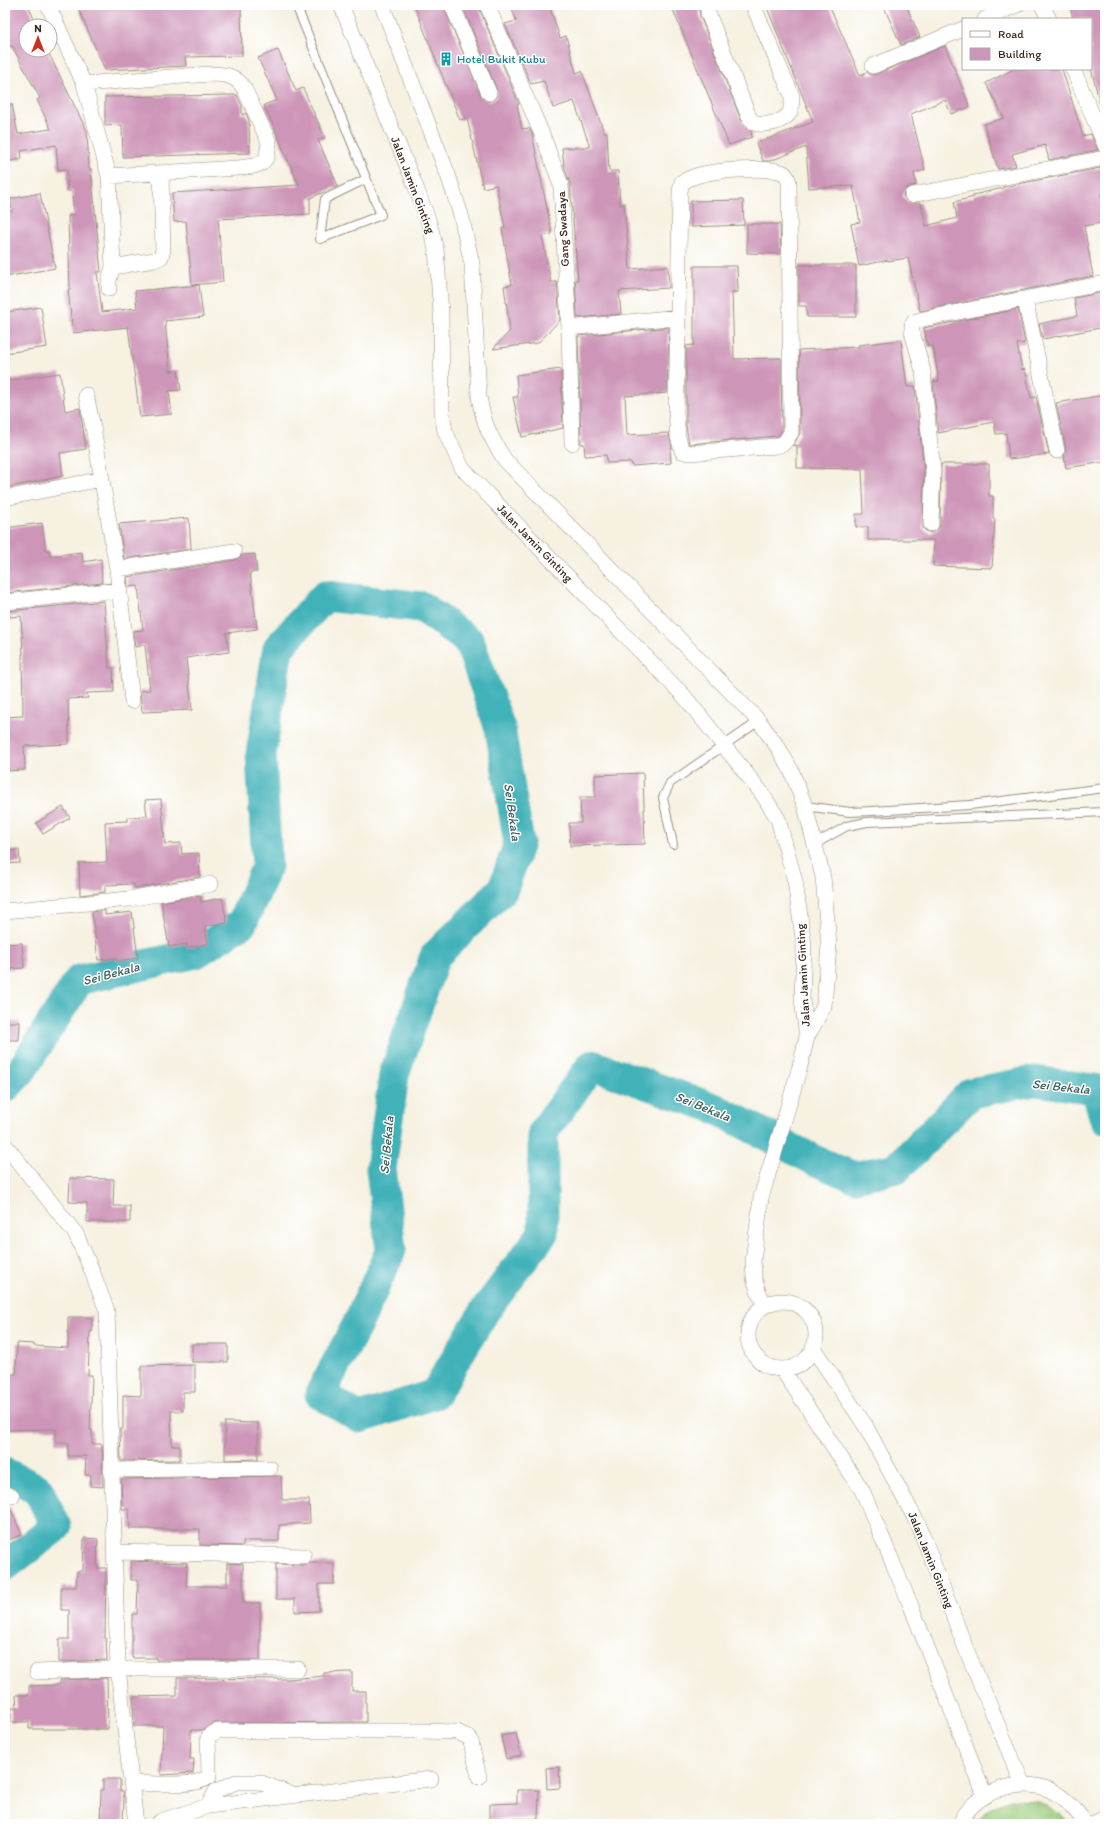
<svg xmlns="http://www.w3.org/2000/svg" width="1110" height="1829" font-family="Itim,sans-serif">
<defs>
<pattern id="grass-tufts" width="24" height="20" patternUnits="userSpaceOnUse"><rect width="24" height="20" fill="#9bcb7a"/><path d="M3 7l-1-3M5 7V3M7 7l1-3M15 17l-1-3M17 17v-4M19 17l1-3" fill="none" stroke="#86ae69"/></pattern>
</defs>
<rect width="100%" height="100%" fill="#fff"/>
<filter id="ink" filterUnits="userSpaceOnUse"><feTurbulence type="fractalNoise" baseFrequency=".025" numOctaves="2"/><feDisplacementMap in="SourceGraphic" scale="8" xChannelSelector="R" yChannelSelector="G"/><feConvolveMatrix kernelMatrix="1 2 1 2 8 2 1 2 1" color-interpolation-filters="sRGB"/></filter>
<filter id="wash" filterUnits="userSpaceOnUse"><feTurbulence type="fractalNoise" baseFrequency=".012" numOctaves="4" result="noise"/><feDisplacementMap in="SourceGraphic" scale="16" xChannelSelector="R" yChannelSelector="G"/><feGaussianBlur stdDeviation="0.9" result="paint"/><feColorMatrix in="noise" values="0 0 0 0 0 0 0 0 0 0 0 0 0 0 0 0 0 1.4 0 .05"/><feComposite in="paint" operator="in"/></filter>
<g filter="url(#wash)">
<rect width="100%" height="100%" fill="#f6f1e1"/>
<!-- grass -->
<path fill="url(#grass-tufts)" stroke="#6b7a4c" d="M 1016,1799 C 1036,1800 1057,1805 1067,1824 L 975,1824 C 987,1808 997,1804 1016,1799 Z"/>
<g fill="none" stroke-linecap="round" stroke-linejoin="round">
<!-- river -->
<path stroke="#42b2b9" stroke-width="31" d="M 5,1088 L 21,1071 L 79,980 L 196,953 L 242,923 L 267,866 L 261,754 L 278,648 L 325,596 L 422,607 L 469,641 L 500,728 L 519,843 L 503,889 L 435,956 L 394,1075 L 381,1169 L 391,1250 L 357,1325 L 320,1394 L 360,1418 L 435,1394 L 484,1312 L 543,1233 L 543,1132 L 592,1065 L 714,1108 L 814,1160 L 854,1177 L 897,1168 L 971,1093 L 1034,1081 L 1096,1089 L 1105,1119
M 5,1473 L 38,1489 L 56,1527 L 5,1566"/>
</g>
<g id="blocks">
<!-- building -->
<path fill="#cd95b8" d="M 5,5 L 28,5 L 37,26 L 26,26 L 26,50 L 47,50 L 87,131 L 89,169 L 91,169 L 101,272 L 97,272 L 102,312 L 137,308 L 135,291 L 199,285 L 203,317 L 165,321 L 170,371 L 178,370 L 181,390 L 169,391 L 172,414 L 140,417 L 128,327 L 73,333 L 68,290 L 70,290 L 68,216 L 74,215 L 72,191 L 67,191 L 67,169 L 58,170 L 56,145 L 21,151 L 22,159 L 5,162 L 5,104 L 12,104 L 18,134 L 51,129 L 37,100 L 40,98 L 12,46 L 5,48 Z
M 89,5 L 241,5 L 242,56 L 185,57 L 186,66 L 105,70 L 79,10 Z
M 414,5 L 443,5 L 481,96 L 488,102 L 496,98 L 497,90 L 462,5 L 478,5 L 519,104 L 517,105 L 522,129 L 529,128 L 532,133 L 552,234 L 542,236 L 551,282 L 557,282 L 560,320 L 538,343 L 493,349 L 510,331 L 504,286 L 512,285 L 502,228 L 505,228 L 496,185 L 483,188 L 467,118 L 460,120 Z
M 523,5 L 549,5 L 560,38 L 566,36 L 576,73 L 582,71 L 604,132 L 607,132 L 609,171 L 618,171 L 620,204 L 624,204 L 630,269 L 668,266 L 669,288 L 619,291 L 621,314 L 577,318 L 575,280 L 578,280 L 570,184 L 564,166 L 562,148 L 590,147 L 574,101 L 553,108 L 544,81 L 531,84 L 505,24 L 516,21 L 512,8 Z
M 671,5 L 698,5 L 700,16 L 741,120 L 751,131 L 752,137 L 729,145 Z
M 766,5 L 829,5 L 860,75 L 867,72 L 871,75 L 876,74 L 945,46 L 970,107 L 951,114 L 945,100 L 911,114 L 925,170 L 914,173 L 916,185 L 906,188 L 903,196 L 909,203 L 921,203 L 926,226 L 957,218 L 954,202 L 974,197 L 973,195 L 1003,188 L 1003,187 L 1105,167 L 1105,193 L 1101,194 L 1105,222 L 1084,226 L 1093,276 L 920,311 L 908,258 L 888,261 L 888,260 L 859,266 L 851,224 L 860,222 L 853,186 L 809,188 L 806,147 L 770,161 L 763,161 L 756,143 L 813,122 Z
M 883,5 L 906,5 L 920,37 L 901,45 Z
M 1070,5 L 1101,5 L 1105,19 L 1105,103 L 1100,104 L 1091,68 L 1091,19 L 1073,19 Z
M 278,50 L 296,91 L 303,88 L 325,138 L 318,140 L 338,186 L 310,198 L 310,214 L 218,219 L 223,282 L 192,285 L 186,221 L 174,222 L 172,193 L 299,185 L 264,105 L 277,100 L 258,58 Z
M 1014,69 L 1062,69 L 1083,136 L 1091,134 L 1098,150 L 1049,160 L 1045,145 L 1012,154 L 1016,166 L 998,169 L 984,124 L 1004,118 L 986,83 Z
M 237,95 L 242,106 L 242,115 L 246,113 L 249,121 L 250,153 L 123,157 L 122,125 L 105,126 L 105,97 Z
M 40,193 L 55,268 L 5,277 L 5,213 L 12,211 L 10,199 Z
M 743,200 L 744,225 L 691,227 L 691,201 Z
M 747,224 L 780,224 L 781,254 L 747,253 Z
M 799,265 L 856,265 L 856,317 L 807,317 L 806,306 L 799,306 Z
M 694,266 L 737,266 L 738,292 L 732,292 L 734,359 L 781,358 L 782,430 L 778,436 L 689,444 L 686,425 L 686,346 L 694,345 Z
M 1105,292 L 1105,327 L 1043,339 L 1039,324 L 1077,316 L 1074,298 Z
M 41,307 L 47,347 L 5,353 L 5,324 L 8,324 L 6,312 Z
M 1018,309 L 1025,343 L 1017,344 L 1022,370 L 1025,369 L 1031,398 L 1036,397 L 1049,454 L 1009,459 L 1006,433 L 996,434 L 994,422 L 938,433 L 933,382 L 939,381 L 933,346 L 928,347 L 924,328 Z
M 669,327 L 667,393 L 625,396 L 627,435 L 669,433 L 672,448 L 670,448 L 671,463 L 632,466 L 631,462 L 607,463 L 606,455 L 585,456 L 584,444 L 581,444 L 578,336 Z
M 901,340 L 907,387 L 915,386 L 924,471 L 923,528 L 926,531 L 931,533 L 938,529 L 940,525 L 941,464 L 989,464 L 989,496 L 993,496 L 993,519 L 995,519 L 992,568 L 933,566 L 934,540 L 868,540 L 868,527 L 856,527 L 856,514 L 864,514 L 862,469 L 797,468 L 797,445 L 793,446 L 800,433 L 799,350 L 859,347 L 858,345 Z
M 561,369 L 563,428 L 522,437 L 513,397 L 518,397 L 516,375 Z
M 60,373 L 65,411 L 80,408 L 86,449 L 60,453 L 63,476 L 5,488 L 5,381 Z
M 1105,395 L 1105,462 L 1066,468 L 1064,456 L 1066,449 L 1056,403 Z
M 189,518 L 191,549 L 124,559 L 119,524 Z
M 42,523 L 46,551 L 49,550 L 50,556 L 82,552 L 83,562 L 101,559 L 102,583 L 5,593 L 5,528 Z
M 255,554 L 257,572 L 250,572 L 257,629 L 226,633 L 229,652 L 186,658 L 192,710 L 142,712 L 140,691 L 150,690 L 145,645 L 135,647 L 133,631 L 143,630 L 138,586 L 128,587 L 127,577 L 235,560 L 242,555 Z
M 104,601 L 109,668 L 113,668 L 114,692 L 87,693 L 88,698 L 68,699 L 69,744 L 24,746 L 25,770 L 5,771 L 5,717 L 23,716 L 22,654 L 23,654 L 21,616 L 10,617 L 9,611 Z
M 643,773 L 645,844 L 570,846 L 569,823 L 581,823 L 580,797 L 595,797 L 595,775 Z
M 161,799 L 165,844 L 181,843 L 182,854 L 199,853 L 200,877 L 135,888 L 134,884 L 105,885 L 105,892 L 80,895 L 79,863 L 107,862 L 105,822 L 128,821 L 128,817 L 147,816 L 145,800 Z
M 63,807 L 70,818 L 43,834 L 36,823 Z
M 19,850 L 20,863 L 5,864 L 5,851 Z
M 200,895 L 201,902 L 222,898 L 227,923 L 205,926 L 208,944 L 187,948 L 187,944 L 169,947 L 161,902 Z
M 105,910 L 105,915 L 132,912 L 138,958 L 116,961 L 116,958 L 98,960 L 92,912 Z
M 22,943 L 24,968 L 5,969 L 5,944 Z
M 5,1022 L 20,1022 L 19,1040 L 5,1040 Z
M 70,1178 L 114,1179 L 113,1206 L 130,1206 L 130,1222 L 87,1222 L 87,1203 L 69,1202 Z
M 68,1317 L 92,1317 L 92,1332 L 90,1332 L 88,1375 L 92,1375 L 90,1430 L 92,1430 L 92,1444 L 102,1444 L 103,1487 L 90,1486 L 91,1475 L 85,1475 L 86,1456 L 68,1456 L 68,1443 L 56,1443 L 56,1429 L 7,1430 L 9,1396 L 5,1396 L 5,1374 L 16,1374 L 17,1343 L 34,1344 L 34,1346 L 68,1348 Z
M 192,1344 L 228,1344 L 228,1362 L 192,1362 Z
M 195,1365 L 195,1392 L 183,1392 L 183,1411 L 171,1411 L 172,1446 L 180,1446 L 180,1460 L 121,1461 L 120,1429 L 123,1429 L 123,1395 L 141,1396 L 141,1366 Z
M 225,1422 L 258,1423 L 258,1459 L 225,1460 Z
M 281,1476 L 282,1500 L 309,1500 L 310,1523 L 279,1525 L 279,1541 L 243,1541 L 243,1546 L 200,1545 L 200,1529 L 130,1529 L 129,1509 L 122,1509 L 121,1479 Z
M 5,1503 L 9,1505 L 22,1535 L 5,1541 Z
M 84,1538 L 98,1539 L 97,1568 L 106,1568 L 105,1638 L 106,1638 L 107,1660 L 59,1662 L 59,1639 L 69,1639 L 69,1610 L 61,1610 L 61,1587 L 76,1587 L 77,1571 L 83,1571 Z
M 131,1561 L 187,1563 L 186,1586 L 227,1586 L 227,1563 L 243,1564 L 243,1603 L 260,1603 L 260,1660 L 156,1660 L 156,1658 L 132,1658 L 132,1614 L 137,1614 L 138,1580 L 131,1580 Z
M 309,1563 L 334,1563 L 334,1584 L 319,1584 L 319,1611 L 295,1612 L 295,1599 L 276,1599 L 276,1564 L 304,1565 Z
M 352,1672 L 352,1691 L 366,1691 L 366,1722 L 215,1723 L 203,1730 L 191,1730 L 190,1759 L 194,1759 L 193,1773 L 161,1775 L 163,1726 L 134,1726 L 133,1697 L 177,1696 L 177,1678 L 289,1679 L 324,1676 L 324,1673 Z
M 107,1678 L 108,1729 L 29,1729 L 29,1722 L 11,1722 L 11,1708 L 17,1708 L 16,1695 L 29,1695 L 29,1686 L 57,1685 L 60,1684 L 60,1680 Z
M 516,1733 L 521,1756 L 506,1759 L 501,1736 Z
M 559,1767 L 560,1788 L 547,1789 L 546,1768 Z
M 103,1779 L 120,1779 L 120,1791 L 123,1791 L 124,1798 L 123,1824 L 100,1824 L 101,1790 L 103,1790 Z
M 517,1790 L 539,1790 L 538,1819 L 490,1819 L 490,1804 L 517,1803 Z"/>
</g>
</g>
<g filter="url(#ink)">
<use href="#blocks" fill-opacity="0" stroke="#988e80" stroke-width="1"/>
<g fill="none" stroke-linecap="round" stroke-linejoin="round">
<!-- service casing -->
<g stroke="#988e80" stroke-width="10">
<path id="service" d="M 296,5 L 381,215 L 320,239 L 325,199 L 366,179
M 805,806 L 850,812 L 872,811 L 970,805 L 1105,788
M 673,844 L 663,798 L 670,783 L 759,721
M 815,844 L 847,826 L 867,822 L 1105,812"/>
</g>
<!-- minor casing -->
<g stroke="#988e80" stroke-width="16">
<path id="minor" d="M 48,5 L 84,84
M 341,5 L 415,185 L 428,219 L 436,249 L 441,312 L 442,413 L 445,431 L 462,468 L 684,696 L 761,792 L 778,819 L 795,881 L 804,945 L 802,999 L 807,1037
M 382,5 L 448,175 L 461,215 L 472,264 L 479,397 C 484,425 490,437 505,460 L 759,721 L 779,749 L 791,770 L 805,806 L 823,877 L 829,945 L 824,1006 L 807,1037 L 799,1070 L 761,1198 L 753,1261 L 754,1278 L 759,1294 L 766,1305
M 452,5 L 489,93
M 487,5 L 544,139 L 561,185 L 569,328 L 572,443
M 1042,5 L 1049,19
M 708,13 L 749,117 L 754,123 C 764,126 784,123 790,112 C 792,107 792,102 792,96 L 753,5
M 985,19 L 1017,5
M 873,66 L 963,29
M 1073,69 L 1105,145
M 109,176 L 238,168 L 254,166 L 262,163 L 267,157 L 269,142 L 244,88 C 235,75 225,74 210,74 L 84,84 L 109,176 L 113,267 L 154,260 L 161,257 L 163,250 L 161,174
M 912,195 L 1105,158
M 109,289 L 109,280 L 113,267
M 1025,299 L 1057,451
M 569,328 L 678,317 L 680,191 L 682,182 C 687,180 692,177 696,176 C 709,171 776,165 785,174 C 787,176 788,179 789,182 L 791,433 L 784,443 L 777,446 L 689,453 L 682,451 L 678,437 L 676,412 L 678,317
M 86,395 L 93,427 L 117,569 L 132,701
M 5,498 L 102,479
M 931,524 L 933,471 L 928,425 L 923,371 L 912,332 L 912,325 L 914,322 L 923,319 L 1105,283
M 117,569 L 234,551
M 5,602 L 118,590
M 5,911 L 129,899 L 211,884
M 5,1145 L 76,1234 L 92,1271 L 107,1311 L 118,1669 L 136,1824
M748 1335a34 34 0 1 1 68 0a34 34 0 1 1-68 0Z
M 813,1348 L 865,1425 L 919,1526 L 966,1649 L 1023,1785
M 782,1369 L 862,1490 L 911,1606 L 985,1796
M 111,1470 L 270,1468
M 5,1494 L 12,1496
M 115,1552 L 304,1556
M 37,1672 L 118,1669 L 298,1669
M 131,1783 C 150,1783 194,1788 209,1777 L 209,1774 L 208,1738 L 211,1734 L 218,1731 L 422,1731 L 457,1732 L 470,1738 L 479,1777
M 208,1806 L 216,1791 L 236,1782 L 259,1782 L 293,1795
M 158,1824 L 161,1821 L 208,1806 L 431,1779
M 960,1824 C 973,1792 1019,1776 1050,1790 C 1066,1798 1076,1810 1086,1824
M 1092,1824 L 1105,1818"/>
</g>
<!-- service -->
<use href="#service" stroke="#fff" stroke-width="8"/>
<!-- minor -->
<use href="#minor" stroke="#fff" stroke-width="15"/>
</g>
</g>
<!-- icons -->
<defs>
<g id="building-bare" transform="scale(1.08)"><path d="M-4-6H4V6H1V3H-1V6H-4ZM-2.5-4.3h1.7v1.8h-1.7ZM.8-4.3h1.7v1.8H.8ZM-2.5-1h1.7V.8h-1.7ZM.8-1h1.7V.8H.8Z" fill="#0f9aa8" stroke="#fff" stroke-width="2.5" paint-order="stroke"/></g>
</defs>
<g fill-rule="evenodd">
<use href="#building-bare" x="446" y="59"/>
</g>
<g text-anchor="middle" stroke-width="3" stroke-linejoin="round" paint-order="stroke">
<!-- culture labels -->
<g font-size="12" fill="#0d838f" stroke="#fff" text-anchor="start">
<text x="457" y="63">Hotel Bukit Kubu</text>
</g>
<!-- street labels -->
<g font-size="12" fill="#3b2a1e" stroke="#fff">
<text transform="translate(413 185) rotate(69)" y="4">Jalan Jamin Ginting</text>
<text transform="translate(563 229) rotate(-93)" y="4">Gang Swadaya</text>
<text transform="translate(535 543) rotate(46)" y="4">Jalan Jamin Ginting</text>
<text transform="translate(803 975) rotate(-93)" y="4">Jalan Jamin Ginting</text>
<text transform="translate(931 1560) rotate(68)" y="4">Jalan Jamin Ginting</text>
</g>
<!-- water labels -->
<g font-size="13" font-style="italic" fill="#3e605c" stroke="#fff">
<text transform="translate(513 812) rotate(82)" y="5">Sei Bekala</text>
<text transform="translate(111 973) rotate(-15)" y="5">Sei Bekala</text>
<text transform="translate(1061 1086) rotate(6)" y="5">Sei Bekala</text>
<text transform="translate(703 1106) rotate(22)" y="5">Sei Bekala</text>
<text transform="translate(386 1145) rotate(-85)" y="5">Sei Bekala</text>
</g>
</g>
<!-- margin -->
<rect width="1110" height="1829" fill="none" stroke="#fff" stroke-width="20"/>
<!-- legend -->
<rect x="962" y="18" width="130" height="52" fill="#ffffff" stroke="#b1aaa5"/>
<rect x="970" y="31" width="20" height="6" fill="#ffffff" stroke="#b1aaa5"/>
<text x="998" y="38" font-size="12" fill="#3b2a1e">Road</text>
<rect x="970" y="48" width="20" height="12" fill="#cd95b8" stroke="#b1aaa5"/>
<text x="998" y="58" font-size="12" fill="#3b2a1e">Building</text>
<!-- north arrow -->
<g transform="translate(38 38)"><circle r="19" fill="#ffffff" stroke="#b1aaa5"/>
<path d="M0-3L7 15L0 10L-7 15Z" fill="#c8321e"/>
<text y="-6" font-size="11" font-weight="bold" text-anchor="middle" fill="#3b2a1e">N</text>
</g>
</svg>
